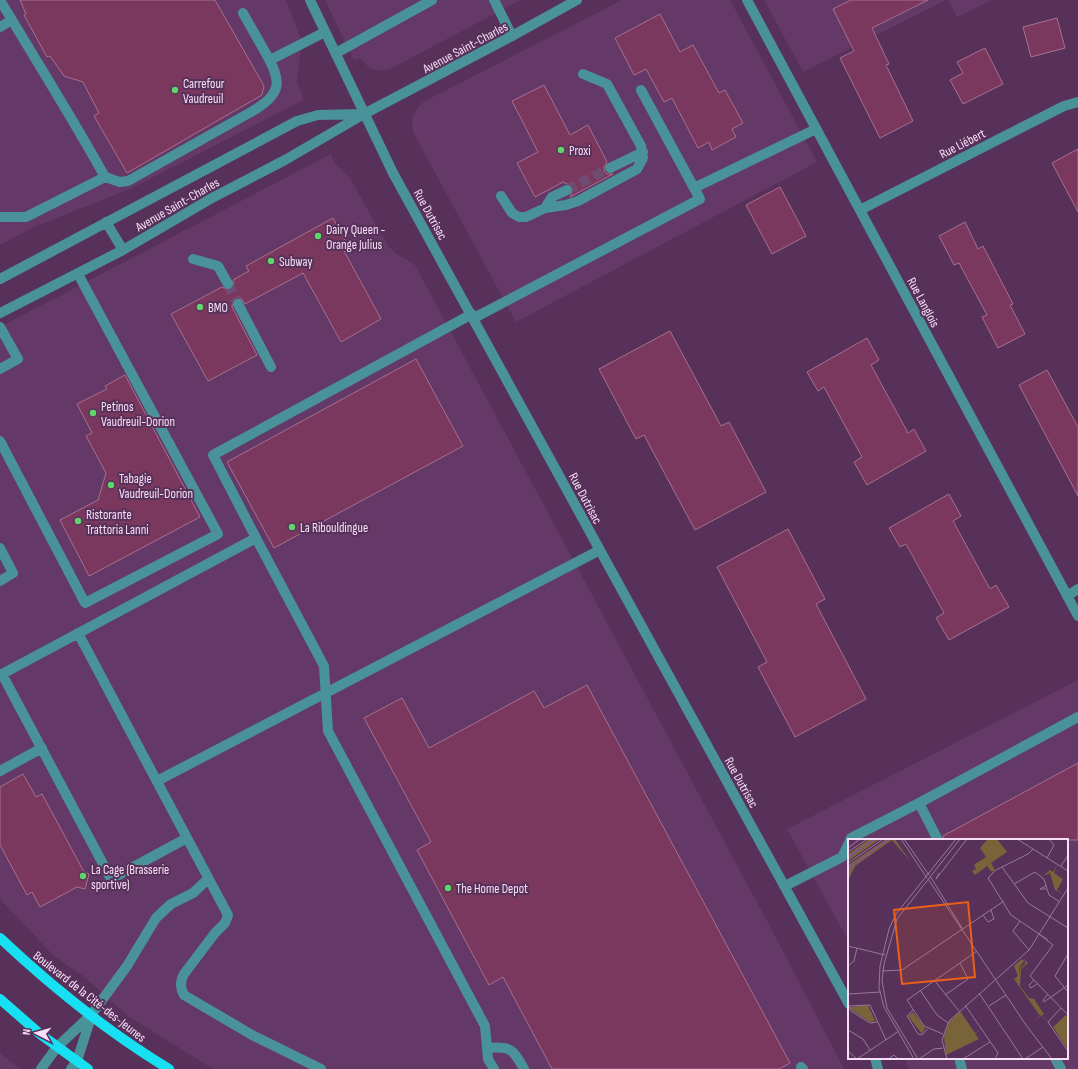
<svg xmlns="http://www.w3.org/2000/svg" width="1078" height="1069" font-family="'Sofia Sans Condensed',sans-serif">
<rect width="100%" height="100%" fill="#58315a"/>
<!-- built -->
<path fill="#643867" d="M 0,0 L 286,0 L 299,33 L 301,47 L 297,81 L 304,100 L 132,188 L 34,227 L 0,245 Z
M 325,0 L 521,0 L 388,70 L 379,70 L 370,69 L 360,58 L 354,60 Z
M 622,0 L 730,0 L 817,162 L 516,322 L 414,134 L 412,127 L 413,115 L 423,102 L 429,99 Z
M 764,0 L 946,0 L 803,72 Z
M 948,0 L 991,0 L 957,17 Z
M 331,154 L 334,163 L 350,178 L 388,246 L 395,253 L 415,265 L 782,949 L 844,1069 L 213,1069 L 129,1017 L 83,976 L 54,956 L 0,899 L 0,327 Z
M 1078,680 L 1078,1069 L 909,1069 L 905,1058 L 1067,1058 L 1067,840 L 849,840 L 849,942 L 787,829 Z
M 0,1053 L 7,1059 L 20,1069 L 0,1069 Z"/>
<!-- building -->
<path fill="#7a385f" stroke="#a8708f" d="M 20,0 L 215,0 L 264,86 L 262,95 L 127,173 L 94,116 L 99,113 L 83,82 L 64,76 L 50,56 L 47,57 L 24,15 L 26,14 Z
M 851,0 L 928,0 L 872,28 L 889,64 L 886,65 L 913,121 L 880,138 L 840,58 L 854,51 L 833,9 Z
M 660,14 L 680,52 L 693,45 L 719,93 L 725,90 L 743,123 L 732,129 L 736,137 L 712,150 L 709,142 L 698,148 L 672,98 L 664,102 L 646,69 L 634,75 L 615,38 Z
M 1057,18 L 1065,48 L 1031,57 L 1023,27 Z
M 985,48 L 1003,84 L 963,104 L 950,80 L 963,73 L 957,62 Z
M 544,85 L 570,135 L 588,125 L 607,162 L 604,167 L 604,171 L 607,174 L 613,174 L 570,197 L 573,191 L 573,187 L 563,182 L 535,197 L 517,163 L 538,152 L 512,101 Z
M 1078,149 L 1078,212 L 1052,163 Z
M 780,187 L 806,236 L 772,254 L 746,205 Z
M 333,218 L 348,246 L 343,249 L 381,319 L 341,342 L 303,273 L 245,304 L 241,298 L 238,298 L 233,300 L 232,307 L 257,355 L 208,381 L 171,314 L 222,287 L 228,290 L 231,289 L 234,284 L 233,280 L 249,271 L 246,266 Z
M 965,222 L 978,249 L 983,246 L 1013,304 L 1010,305 L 1025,334 L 998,348 L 982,317 L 987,315 L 959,263 L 954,265 L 939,236 Z
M 670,331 L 721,426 L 729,422 L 766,492 L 695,530 L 644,435 L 636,439 L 599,369 Z
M 867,338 L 879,360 L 871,365 L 908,433 L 914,429 L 926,451 L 867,485 L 854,462 L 862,457 L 824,387 L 818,391 L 807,372 Z
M 416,359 L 463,446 L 274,548 L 227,462 Z
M 1047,370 L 1078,427 L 1078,496 L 1019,385 Z
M 125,375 L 200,517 L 89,576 L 60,520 L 98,500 L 106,473 L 86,436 L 92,433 L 77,404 L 107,389 L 105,386 Z
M 949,494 L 961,516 L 953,521 L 990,589 L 996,585 L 1009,607 L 949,640 L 936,618 L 944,613 L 906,544 L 900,547 L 889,528 Z
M 788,529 L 825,599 L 816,604 L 866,699 L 795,737 L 758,667 L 767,662 L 717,567 Z
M 587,685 L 790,1063 L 779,1069 L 552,1069 L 503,977 L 489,985 L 417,850 L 431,842 L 364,718 L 402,698 L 429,748 L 534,691 L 544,708 Z
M 1078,763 L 1078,840 L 944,840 L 943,836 Z
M 23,774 L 36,797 L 42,794 L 84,872 L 89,874 L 85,889 L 77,887 L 40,907 L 32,892 L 27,895 L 0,845 L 0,787 Z"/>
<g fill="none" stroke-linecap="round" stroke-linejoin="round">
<!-- minor-tunnel -->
<path stroke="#704b72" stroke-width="10" stroke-dasharray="10 5" stroke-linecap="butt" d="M 567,190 L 610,168
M 228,284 L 238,304"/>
<!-- minor -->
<path stroke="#49929a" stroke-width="10" d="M 310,0 L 393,173 L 849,1004
M 494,0 L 512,36
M 747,0 L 1078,616
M 0,27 L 12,20
M 336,53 L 432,0
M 270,60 L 325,32
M 610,168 L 643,152
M 105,177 L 120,182 L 128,181 L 251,112 C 283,94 282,81 265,52 C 258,39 250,26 243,13
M 694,188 L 816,129
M 501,196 L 512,213 L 519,217 L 526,217 L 545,208 L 566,205 L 578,201 L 637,169 L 643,158 L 641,146 L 607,84 L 583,74
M 545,208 L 552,197 L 567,190
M 860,210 L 1064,106 L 1078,102
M 0,217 L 26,217 L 105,177 C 72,117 35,59 0,0
M 106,222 L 123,250
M 193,259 L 218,266 L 228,284
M 0,279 L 297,121 L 318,115 L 362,114
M 238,304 L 271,367
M 0,313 L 123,250 L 212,198 L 285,160 L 364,114 L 512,36 L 577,0
M 474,318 L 700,199 L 641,90
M 0,327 L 18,359 L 0,369
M 0,441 L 85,603 L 218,534 L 78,274
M 256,538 L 213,455 L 472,314
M 0,548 L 13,573 L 0,581
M 1067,596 L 1078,589
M 78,633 L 228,915 L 225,923 L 215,933 L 184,974 C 180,982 180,987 184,995 L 252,1035 L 321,1069
M 0,771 L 42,748
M 157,781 L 600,550
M 919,803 L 1078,717
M 187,838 L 111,879 L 2,674 L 256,538 L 324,666 L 328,731 L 485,1026 L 488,1059 L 494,1069
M 850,840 L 851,838 L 919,803 L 938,840
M 785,886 L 842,857 L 849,843
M 487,1048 C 511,1046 513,1049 524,1069
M 875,1058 L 878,1069
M 959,1058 L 962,1069
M 1055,1058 L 1061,1069
M 801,1067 L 803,1069
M 41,1069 L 57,1047 L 91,1015 L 127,966 L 156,918 L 171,904 L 193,893 L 208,879
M 71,1069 L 77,1061 L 91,1017"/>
<!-- major -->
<path stroke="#17e0f2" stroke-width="10" d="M 0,938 C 52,987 108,1032 169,1069
M 0,999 L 40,1034 L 88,1069"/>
</g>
<!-- markers -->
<g fill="#5fd56b" stroke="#58315a" stroke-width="1.5">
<circle cx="175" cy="90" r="4"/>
<circle cx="561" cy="150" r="4"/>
<circle cx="318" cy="236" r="4"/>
<circle cx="271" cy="261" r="4"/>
<circle cx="200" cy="307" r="4"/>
<circle cx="93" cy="413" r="4"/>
<circle cx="111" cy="485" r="4"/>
<circle cx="78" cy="521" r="4"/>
<circle cx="292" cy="527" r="4"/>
<circle cx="83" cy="876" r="4"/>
<circle cx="448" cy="888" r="4"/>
</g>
<g text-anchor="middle" stroke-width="4" stroke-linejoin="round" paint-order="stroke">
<!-- street labels -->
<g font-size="13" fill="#f7dff7" stroke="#58315a">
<text transform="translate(465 47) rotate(-28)" y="5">Avenue Saint-Charles</text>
<text transform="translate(962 143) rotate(-27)" y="5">Rue Liébert</text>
<text transform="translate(177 204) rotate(-30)" y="5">Avenue Saint-Charles</text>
<text transform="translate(431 214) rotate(61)" y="5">Rue Dutrisac</text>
<text transform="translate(924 302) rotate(62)" y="5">Rue Langlois</text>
<text transform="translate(586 498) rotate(62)" y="5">Rue Dutrisac</text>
<text transform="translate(742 782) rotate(61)" y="5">Rue Dutrisac</text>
<text transform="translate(90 996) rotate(38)" y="5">Boulevard de la Cité-des-Jeunes</text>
</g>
<!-- poi labels -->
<g font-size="13" fill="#f7dff7" stroke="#58315a" text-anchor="start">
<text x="183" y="88">Carrefour<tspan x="183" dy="15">Vaudreuil</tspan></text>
<text x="569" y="155">Proxi</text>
<text x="326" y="234">Dairy Queen -<tspan x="326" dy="15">Orange Julius</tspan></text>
<text x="279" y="266">Subway</text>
<text x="208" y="312">BMO</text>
<text x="101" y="411">Petinos<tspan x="101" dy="15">Vaudreuil-Dorion</tspan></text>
<text x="119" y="483">Tabagie<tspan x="119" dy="15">Vaudreuil-Dorion</tspan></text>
<text x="86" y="519">Ristorante<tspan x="86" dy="15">Trattoria Lanni</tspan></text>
<text x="300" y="532">La Ribouldingue</text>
<text x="91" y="874">La Cage (Brasserie<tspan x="91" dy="15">sportive)</tspan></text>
<text x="456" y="893">The Home Depot</text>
</g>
</g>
<!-- overview -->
<g transform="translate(848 839)">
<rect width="220" height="220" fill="#58315a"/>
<path d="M 21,0 L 32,0 L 0,22 L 0,15 ZM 38,0 L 47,0 L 62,22 L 44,1 L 7,27 L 0,42 L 0,26 ZM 140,0 L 149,0 L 159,13 L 143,24 L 147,31 L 144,33 L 139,27 L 127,36 L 124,32 L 128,30 L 126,26 L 138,18 L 132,9 ZM 209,26 L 206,34 L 215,40 L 209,51 L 215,55 L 207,51 L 202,34 L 195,37 L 202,31 L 205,33 ZM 175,119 L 180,124 L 173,130 L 172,147 L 181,159 L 186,160 L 196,175 L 194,177 L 199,182 L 199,183 L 191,174 L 185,164 L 193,177 L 185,183 L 192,177 L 166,140 L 170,137 L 166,127 L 174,120 L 176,122 L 171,129 L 171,135 L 172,129 L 177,125 L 177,122 ZM 20,166 L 27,182 L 22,183 L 2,170 L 3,168 ZM 112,172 L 127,194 L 133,190 L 127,195 L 131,200 L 98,216 L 96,198 L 101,183 ZM 65,173 L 77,189 L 74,195 L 60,177 ZM 218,176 L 220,178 L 219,209 L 205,188 Z" fill="#786438"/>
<path fill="none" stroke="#865288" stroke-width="2" d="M 17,7 L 27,0M 0,9 L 12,0M 0,18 L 15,8M 0,38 L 2,28 L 41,0"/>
<path fill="none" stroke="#987799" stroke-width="1" d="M 53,0 L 79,39M 56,0 L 81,36M 169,0 L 220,32M 185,10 L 180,15 L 148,31 L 140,39 L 163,76 L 200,101M 0,13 L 19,0M 199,19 L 206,6 L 201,0M 0,24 L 35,0M 213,27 L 220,16M 154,28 L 180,64 L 220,89M 91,34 L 88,40 L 119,0M 82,37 L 114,89M 80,40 L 178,186 L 204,220M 166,45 L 187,33 L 196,40 L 201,56 L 212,63M 198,47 L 192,50 L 198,50M 135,76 L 140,83 L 146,80 L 143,71M 172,82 L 165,92 L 181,111M 191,95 L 205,106 L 182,137 L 220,176M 0,107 L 37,116M 220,115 L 207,137 L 220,153M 0,127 L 6,122 L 9,109M 34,132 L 54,131 L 156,62M 86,141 L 111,172M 186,141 L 181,146 L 183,149 L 189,145M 72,151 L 89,176 L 100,184M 131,154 L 175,220M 0,155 L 33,153M 200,155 L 195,161 L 196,163 L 220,146M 97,156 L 120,140 L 112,124M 117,166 L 150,214 L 147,220M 0,167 L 22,166 L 38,201M 1,167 L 3,172 L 22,184 L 29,183M 141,167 L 158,156M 213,169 L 200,183 L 220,212M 65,171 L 59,177 L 70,195 L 74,196 L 79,190M 0,191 L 15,200 L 22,211M 95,195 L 76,187 L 59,161 L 129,112M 0,212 L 9,220M 9,220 L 51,192M 40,220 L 46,216 L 50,220M 66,220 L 36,168 L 31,149 L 32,127 L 41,90 L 48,75 L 108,0M 70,220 L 39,169 L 34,142 L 36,125 L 49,80 L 112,0M 71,220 L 86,210 L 95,209M 99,220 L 94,201 L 101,182 L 181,111 L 220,49M 115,220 L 142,203M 177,220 L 195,208"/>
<path fill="#e96018" fill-opacity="0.15" stroke="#e96018" stroke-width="2" d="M 120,63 L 127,138 L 54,145 L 46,71 Z"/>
<rect width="220" height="220" fill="none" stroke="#f7dff7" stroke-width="2"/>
</g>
<!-- north arrow -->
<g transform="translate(36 1033) rotate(276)" stroke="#58315a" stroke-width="3" paint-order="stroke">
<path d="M0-3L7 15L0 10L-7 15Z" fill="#f7dff7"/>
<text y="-6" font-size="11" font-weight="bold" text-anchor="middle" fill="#f7dff7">N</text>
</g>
</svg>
